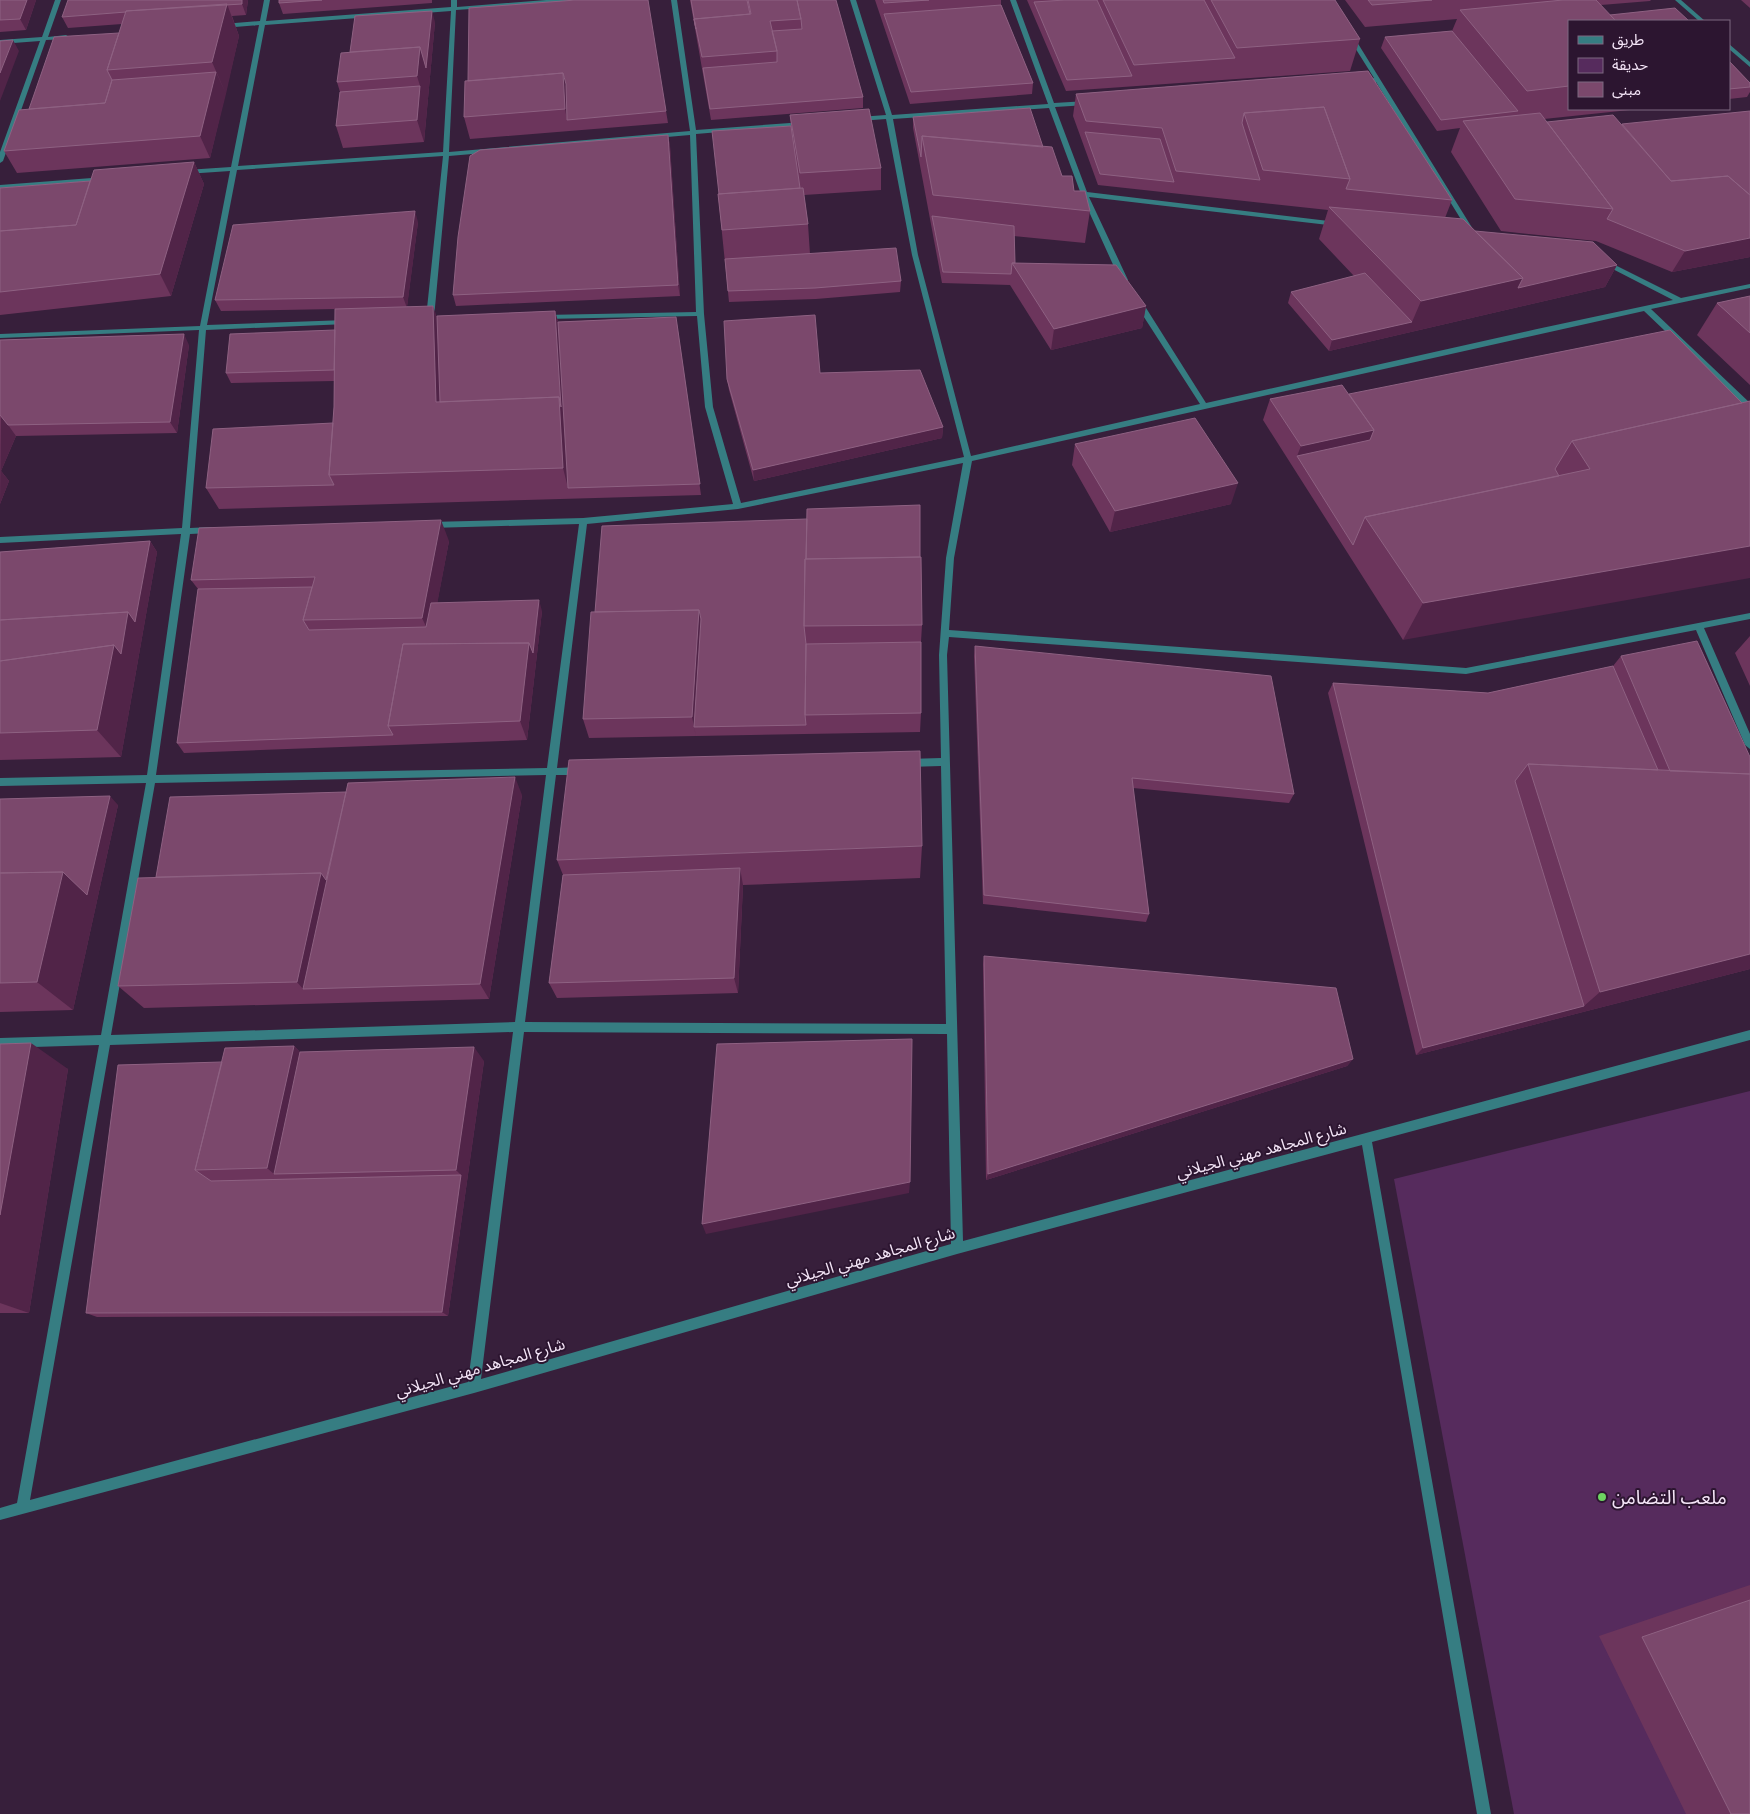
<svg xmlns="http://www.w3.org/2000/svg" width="1750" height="1814" font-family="Overpass,'Noto Sans Arabic',sans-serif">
<rect width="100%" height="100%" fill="#371f3b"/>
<!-- green -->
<path fill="#562b5d" d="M 1750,1091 L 1750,1814 L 1514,1814 L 1394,1179 Z"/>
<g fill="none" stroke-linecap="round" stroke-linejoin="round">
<!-- street -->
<path fill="#367d82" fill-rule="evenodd" d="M 55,0 L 61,0 L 48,37 L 66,35 L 69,37 L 66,39 L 46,40 L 3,161 L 0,163 L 0,152 L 40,41 L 0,44 L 0,40 L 42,37 Z
M 264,0 L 270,0 L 266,21 L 451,7 L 451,0 L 457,0 L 457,7 L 546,0 L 572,0 L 569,2 L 456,10 L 449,152 L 690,131 L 671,0 L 677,0 L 696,130 L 804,122 L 804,124 L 802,125 L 696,134 L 704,314 L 713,407 L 741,503 L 964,457 L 912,255 L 886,119 L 859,121 L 856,119 L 859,117 L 886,115 L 850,0 L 856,0 L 892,115 L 1048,104 L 1010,0 L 1016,0 L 1054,103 L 1087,101 L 1090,103 L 1087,105 L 1055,107 L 1087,192 L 1337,222 L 1340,224 L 1337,226 L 1089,197 L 1128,280 L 1124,282 L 1120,280 L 1081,194 L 1049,108 L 893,119 L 918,255 L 971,456 L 1200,404 L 1133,300 L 1137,298 L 1141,300 L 1206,403 L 1537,329 L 1673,300 L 1601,263 L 1601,259 L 1603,259 L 1681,298 L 1750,284 L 1750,288 L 1651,309 L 1750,403 L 1750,410 L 1747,409 L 1644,311 L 972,461 L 954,558 L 949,630 L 1466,668 L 1750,613 L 1750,619 L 1704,628 L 1750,734 L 1750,749 L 1745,745 L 1696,630 L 1466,674 L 949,637 L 947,655 L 963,1241 L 1750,1030 L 1750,1040 L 1372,1142 L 1491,1814 L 1477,1814 L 1362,1145 L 957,1254 L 474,1393 L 0,1520 L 0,1508 L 17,1503 L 99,1045 L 0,1048 L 0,1038 L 101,1035 L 146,783 L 0,786 L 0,778 L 147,775 L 181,534 L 0,543 L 0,537 L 182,528 L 199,330 L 0,338 L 0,334 L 200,326 L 230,171 L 186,174 L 183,172 L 186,170 L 231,167 L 259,25 L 223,28 L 220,26 L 223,24 L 260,21 ZM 451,11 L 443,152 L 238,166 L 265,25 ZM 690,135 L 696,312 L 544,315 L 540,317 L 544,319 L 697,316 L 705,407 L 733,504 L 583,518 L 430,522 L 426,525 L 430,528 L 579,524 L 547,768 L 156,775 L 190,534 L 211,533 L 215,530 L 211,527 L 190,528 L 206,330 L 347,324 L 351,322 L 347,320 L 207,325 L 237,170 L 443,156 L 426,318 L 430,320 L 434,318 L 449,156 ZM 963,463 L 946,558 L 939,655 L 941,758 L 907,759 L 902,763 L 907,767 L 941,766 L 946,1024 L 525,1022 L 556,775 L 580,775 L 585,771 L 580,767 L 557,768 L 587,524 L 738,509 ZM 546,775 L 515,1022 L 111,1035 L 155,783 ZM 513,1032 L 468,1382 L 30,1500 L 110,1045 ZM 524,1032 L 947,1034 L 951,1244 L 481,1379 Z
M 1675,0 L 1681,0 L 1705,21 L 1699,21 Z
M 1348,34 L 1352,34 L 1476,234 L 1475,235 L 1470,234 L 1376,82 L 1360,83 L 1357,81 L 1360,79 L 1374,78 L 1347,35 Z
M 1729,44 L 1750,62 L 1750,67 L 1729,49 Z
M 105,177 L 107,178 L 107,180 L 0,189 L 0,185 Z"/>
</g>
<!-- wall -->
<path fill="#6c355c" d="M 0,0 L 36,0 L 26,30 L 0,32 Z
M 248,0 L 246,15 L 232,16 L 239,36 L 210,158 L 17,173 L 4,151 L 119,33 L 122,24 L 68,28 L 62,17 Z
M 279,0 L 432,0 L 432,3 L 283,14 L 279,3 Z
M 690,0 L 836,0 L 863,97 L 863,108 L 711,120 Z
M 875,0 L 1001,0 L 1001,5 L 1033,83 L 1032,94 L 910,104 Z
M 1027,0 L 1335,0 L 1360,39 L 1350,71 L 1066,91 Z
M 1345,0 L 1651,0 L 1650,1 L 1601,5 L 1569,21 L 1569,109 L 1639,109 L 1544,119 L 1547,122 L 1622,124 L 1750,257 L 1672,272 L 1596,241 L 1501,231 L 1451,152 L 1460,128 L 1437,131 L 1381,48 L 1385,37 L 1452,31 L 1457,19 L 1365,27 Z
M 1741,0 L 1750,0 L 1750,8 Z
M 435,22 L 424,142 L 343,148 L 336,126 L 340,92 L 337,82 L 350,52 Z
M 1729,61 L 1750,83 L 1750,92 L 1747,97 L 1729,99 Z
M 1368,71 L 1452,200 L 1445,218 L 1475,231 L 1617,265 L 1605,287 L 1329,351 L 1288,303 L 1291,292 L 1354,276 L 1319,239 L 1328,210 L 1098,185 L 1073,116 L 1076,94 Z
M 468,81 L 666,111 L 668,123 L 470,139 L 464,117 Z
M 790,115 L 881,168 L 881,190 L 804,195 L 808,224 L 810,254 L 901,281 L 900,292 L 816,299 L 729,302 L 718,194 L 791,126 Z
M 913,117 L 1043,147 L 1062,176 L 1090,211 L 1085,243 L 1014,236 L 1015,263 L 1146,306 L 1142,328 L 1051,350 L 1010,285 L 942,283 L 913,128 Z
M 668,135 L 670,146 L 680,296 L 456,306 L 453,295 Z
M 194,162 L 204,184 L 171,296 L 0,315 L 0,188 L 90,181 Z
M 418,222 L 407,306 L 437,316 L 555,311 L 558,322 L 676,317 L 701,495 L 219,509 L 206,488 L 333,423 L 334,407 L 334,381 L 231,383 L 226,373 L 335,330 L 336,309 L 221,311 L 215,300 Z
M 1750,296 L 1750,385 L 1697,335 L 1717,303 Z
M 0,340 L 189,345 L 177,433 L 16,436 L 1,471 L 9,481 L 0,504 Z
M 820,373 L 943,427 L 942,438 L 754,481 L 729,390 L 727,379 Z
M 1349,394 L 1742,403 L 1403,640 L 1263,420 L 1270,399 Z
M 1075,444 L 1231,504 L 1110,532 L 1072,465 Z
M 150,541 L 157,552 L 121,757 L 0,760 L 0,552 Z
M 449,541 L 437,603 L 542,611 L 527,740 L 184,753 L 177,743 L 198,589 L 191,580 Z
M 595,612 L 922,625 L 921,642 L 921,713 L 920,732 L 589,738 L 583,719 Z
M 1750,636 L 1750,686 L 1735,653 Z
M 975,646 L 1294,794 L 1289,803 L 1133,788 L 1149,914 L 1146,922 L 983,904 L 974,656 Z
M 1621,656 L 1750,757 L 1750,969 L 1416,1055 L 1328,693 L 1333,683 L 1488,693 L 1613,666 Z
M 522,795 L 489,999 L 144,1008 L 118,986 L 156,877 Z
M 0,799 L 118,805 L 73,1010 L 0,1012 Z
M 922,846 L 920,878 L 743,885 L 738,993 L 557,998 L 549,983 L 563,875 L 557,860 Z
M 984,956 L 1353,1059 L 1347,1066 L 986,1180 L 983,964 Z
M 0,1044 L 68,1069 L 29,1313 L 0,1313 Z
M 294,1046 L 300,1052 L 484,1061 L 448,1316 L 97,1317 L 86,1313 L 222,1062 Z
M 1750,1585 L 1750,1814 L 1686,1814 L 1599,1636 Z"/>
<!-- shaded-wall -->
<path fill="#512448" d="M 27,0 L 36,0 L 26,30 L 20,19 Z
M 242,0 L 248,0 L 246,15 L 242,4 Z
M 227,4 L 239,36 L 226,94 L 212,62 Z
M 432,11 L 435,22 L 424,142 L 417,120 L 420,86 L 417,76 L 420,47 Z
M 13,40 L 19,51 L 0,101 L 0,73 Z
M 216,72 L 226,94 L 210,158 L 200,136 Z
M 563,73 L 568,95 L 567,120 L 565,109 Z
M 668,135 L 670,146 L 680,296 L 678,285 Z
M 194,162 L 204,184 L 171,296 L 160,274 Z
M 415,211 L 418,222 L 407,308 L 403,297 Z
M 1750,238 L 1750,257 L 1672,272 L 1685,251 Z
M 1617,265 L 1605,287 L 1329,351 L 1332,340 L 1412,322 L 1421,301 L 1523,278 Z
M 433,306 L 444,337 L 447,412 L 436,402 Z
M 1146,306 L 1142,328 L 1051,350 L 1054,329 Z
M 555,311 L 561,333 L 568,488 L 563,468 L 559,397 Z
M 184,334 L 189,345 L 177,433 L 170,422 Z
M 1,415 L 16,436 L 1,471 L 9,481 L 0,504 Z
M 943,427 L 942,438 L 754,481 L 753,470 Z
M 1374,430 L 1366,451 L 1297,456 L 1301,446 Z
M 1238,483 L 1231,504 L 1110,532 L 1115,511 Z
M 441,520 L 449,541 L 431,637 L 422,618 Z
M 150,541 L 157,552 L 121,757 L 97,730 L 114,645 L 128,612 Z
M 1750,546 L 1750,578 L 1403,640 L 1423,603 Z
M 539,600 L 542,611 L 527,740 L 520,721 L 529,643 Z
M 699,610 L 702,630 L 694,727 L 696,736 L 692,717 Z
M 515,777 L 522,795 L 489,999 L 480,984 Z
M 110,796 L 118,805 L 73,1010 L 37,982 L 63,872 Z
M 740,868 L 743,885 L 738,993 L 734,978 Z
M 321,873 L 339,897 L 303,989 L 297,982 Z
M 1750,954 L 1750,969 L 1416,1055 L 1423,1048 L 1584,1006 L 1600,992 Z
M 31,1043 L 68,1069 L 29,1313 L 0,1303 L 0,1215 Z
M 294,1046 L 314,1066 L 274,1174 L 267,1168 Z
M 474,1047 L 484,1061 L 448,1316 L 442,1312 L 461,1175 L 456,1170 Z
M 1353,1059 L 1347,1066 L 986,1180 L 988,1174 Z
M 910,1182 L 909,1193 L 706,1234 L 702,1224 Z"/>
<!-- building -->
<path fill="#7b486c" stroke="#8e6182" d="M 0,0 L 27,0 L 20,19 L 0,20 Z
M 68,0 L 242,0 L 242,4 L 126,11 L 126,12 L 62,17 Z
M 279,0 L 322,0 L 279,3 Z
M 576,0 L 648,0 L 666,111 L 567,120 L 566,84 L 563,73 L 468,81 L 469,8 Z
M 691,0 L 747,0 L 750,14 L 694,19 L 696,29 Z
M 748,0 L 797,0 L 801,19 L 770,21 L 777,51 L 702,57 L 694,19 L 751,14 Z
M 797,0 L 836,0 L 863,97 L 710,109 L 703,68 L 777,62 L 777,51 L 772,31 L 802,29 L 801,19 Z
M 883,0 L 929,0 L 884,3 Z
M 1065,0 L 1097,0 L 1132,76 L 1067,80 L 1034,2 Z
M 1103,0 L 1204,0 L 1235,58 L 1134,65 Z
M 1211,0 L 1335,0 L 1360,39 L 1237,48 Z
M 1368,0 L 1432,0 L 1372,5 Z
M 1563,0 L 1596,0 L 1616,21 L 1569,21 L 1569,86 L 1527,91 L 1460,10 Z
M 227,4 L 212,62 L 107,70 L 126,11 Z
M 1001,5 L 1033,83 L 911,92 L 884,14 Z
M 1675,8 L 1689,21 L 1616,21 L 1610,15 Z
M 432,11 L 426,68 L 420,47 L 350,52 L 355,16 Z
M 1452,31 L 1518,111 L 1441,120 L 1385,37 Z
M 119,33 L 107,70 L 112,80 L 105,103 L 29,109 L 54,37 Z
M 13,40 L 0,73 L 0,41 Z
M 420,47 L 417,76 L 337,82 L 341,53 Z
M 1729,61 L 1750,83 L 1750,87 L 1729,89 Z
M 1368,71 L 1452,200 L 1346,189 L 1350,179 L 1324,107 L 1244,113 L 1242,123 L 1260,180 L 1176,171 L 1162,128 L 1086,121 L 1076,94 Z
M 216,72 L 200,136 L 4,151 L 19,110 L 105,103 L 112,80 Z
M 563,73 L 565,109 L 464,117 L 465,81 Z
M 420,86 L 417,120 L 336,126 L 340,92 Z
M 1324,107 L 1350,179 L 1263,170 L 1244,113 Z
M 1030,108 L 1043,147 L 922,136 L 921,157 L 913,117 Z
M 869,109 L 881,168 L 800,173 L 790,115 Z
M 1750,111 L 1750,195 L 1728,176 L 1671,181 L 1622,124 Z
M 1540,113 L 1613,209 L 1515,199 L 1463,121 Z
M 1613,115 L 1671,181 L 1728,176 L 1750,195 L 1750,238 L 1685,251 L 1607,219 L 1613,209 L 1547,122 Z
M 791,126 L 800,188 L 719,194 L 712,131 Z
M 1085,132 L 1160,139 L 1174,182 L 1100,174 Z
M 668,135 L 678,285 L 453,295 L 458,237 L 470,156 L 480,150 Z
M 922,136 L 1052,147 L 1062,176 L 1072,176 L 1074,191 L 1085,191 L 1090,211 L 933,195 Z
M 194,162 L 160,274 L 0,292 L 0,231 L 76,225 L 94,170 Z
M 90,181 L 76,225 L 0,231 L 0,188 Z
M 803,188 L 808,224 L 722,230 L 718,194 Z
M 1329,207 L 1463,219 L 1523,278 L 1421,301 Z
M 415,211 L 403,297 L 215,300 L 233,225 Z
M 932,216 L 1014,226 L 1015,263 L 1012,263 L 1011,274 L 943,272 Z
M 1475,231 L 1593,242 L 1617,265 L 1518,288 L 1523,278 Z
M 896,248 L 901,281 L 815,288 L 728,291 L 725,259 Z
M 1012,263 L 1116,265 L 1146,306 L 1054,329 Z
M 1365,273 L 1412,322 L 1332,340 L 1291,292 Z
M 1750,296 L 1750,333 L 1717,303 Z
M 433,306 L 436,402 L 559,397 L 563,468 L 329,475 L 334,407 L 335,309 Z
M 555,311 L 561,407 L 559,397 L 440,402 L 437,316 Z
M 815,315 L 820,373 L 920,370 L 943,427 L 753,470 L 727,379 L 724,321 Z
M 676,317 L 700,484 L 568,488 L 558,322 Z
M 335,330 L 334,370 L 226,373 L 230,334 Z
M 1670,330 L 1742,403 L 1572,441 L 1555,469 L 1559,476 L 1365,517 L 1353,545 L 1297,456 L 1370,440 L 1374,430 L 1349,394 Z
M 184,334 L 170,422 L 8,425 L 0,415 L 0,340 Z
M 1342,385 L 1374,430 L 1301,446 L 1270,399 Z
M 1750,401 L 1750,546 L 1423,603 L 1365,517 L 1590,469 L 1572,441 Z
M 1195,418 L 1238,483 L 1115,511 L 1075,444 Z
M 333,423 L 329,475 L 334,485 L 206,488 L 213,429 Z
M 920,505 L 920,557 L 806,559 L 807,509 Z
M 807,519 L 806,559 L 805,559 L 804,626 L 806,644 L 805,715 L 806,725 L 694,727 L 701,619 L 699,610 L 595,612 L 602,526 Z
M 441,520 L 422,618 L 303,620 L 315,577 L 191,580 L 199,528 Z
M 150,541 L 135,622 L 128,612 L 0,620 L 0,552 Z
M 921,557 L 922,625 L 804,626 L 805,559 Z
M 312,587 L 303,620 L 309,630 L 426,627 L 431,603 L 539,600 L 533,653 L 529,643 L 403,644 L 388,726 L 393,735 L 177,743 L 198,589 Z
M 699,610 L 692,717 L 583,719 L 591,612 Z
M 128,612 L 121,654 L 114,645 L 0,661 L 0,620 Z
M 1697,641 L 1750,757 L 1750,774 L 1670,771 L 1621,656 Z
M 921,642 L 921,713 L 805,715 L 806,644 Z
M 529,643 L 520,721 L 388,726 L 403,644 Z
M 114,645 L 97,730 L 0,733 L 0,661 Z
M 975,646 L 1271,676 L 1294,794 L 1132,778 L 1149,914 L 984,895 Z
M 1613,666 L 1658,770 L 1528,764 L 1515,781 L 1584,1006 L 1423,1048 L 1333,683 L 1488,693 Z
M 920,751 L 922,846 L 557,860 L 569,760 Z
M 1528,764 L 1750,774 L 1750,954 L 1600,992 Z
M 515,777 L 480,984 L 303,989 L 348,783 Z
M 346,792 L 326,880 L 321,873 L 156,877 L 170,797 Z
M 110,796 L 87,895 L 63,872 L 0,873 L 0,799 Z
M 740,868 L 734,978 L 549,983 L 563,875 Z
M 63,872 L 37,982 L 0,983 L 0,873 Z
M 321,873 L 297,982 L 118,986 L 138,878 Z
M 984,956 L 1336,988 L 1353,1059 L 988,1174 Z
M 912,1039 L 910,1182 L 702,1224 L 717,1044 Z
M 31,1043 L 0,1215 L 0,1044 Z
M 294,1046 L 267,1168 L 195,1170 L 225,1048 Z
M 474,1047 L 456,1170 L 274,1174 L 300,1052 Z
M 222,1062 L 195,1170 L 211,1181 L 461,1175 L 442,1312 L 86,1313 L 118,1065 Z
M 1750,1600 L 1750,1814 L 1731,1814 L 1642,1637 Z"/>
<!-- markers -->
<circle fill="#6dd361" stroke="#2c1530" stroke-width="2" cx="1602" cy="1497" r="5"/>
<g text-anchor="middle" stroke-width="4" stroke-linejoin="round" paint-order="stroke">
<!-- street labels -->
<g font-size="16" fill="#f4e5f7" stroke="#2c1530">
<text transform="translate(1261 1150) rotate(-15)" y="6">شارع المجاهد مهني الجيلاني</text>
<text transform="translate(870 1256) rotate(-16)" y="6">شارع المجاهد مهني الجيلاني</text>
<text transform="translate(480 1367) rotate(-16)" y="6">شارع المجاهد مهني الجيلاني</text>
</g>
<!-- near-poi labels -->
<g font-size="19" fill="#f4e5f7" stroke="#2c1530" text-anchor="start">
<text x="1612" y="1504">ملعب التضامن</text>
</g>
</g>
<!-- legend -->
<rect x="1568" y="20" width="162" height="90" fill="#2c1530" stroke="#7c6880"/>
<rect x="1578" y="36" width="25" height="8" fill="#367d82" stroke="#7c6880"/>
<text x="1612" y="45" font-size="15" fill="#f4e5f7">طريق</text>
<rect x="1578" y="58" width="25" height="15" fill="#562b5d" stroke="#7c6880"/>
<text x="1612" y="70" font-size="15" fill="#f4e5f7">حديقة</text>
<rect x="1578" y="82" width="25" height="15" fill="#7b486c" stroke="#7c6880"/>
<text x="1612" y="95" font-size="15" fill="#f4e5f7">مبنى</text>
</svg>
